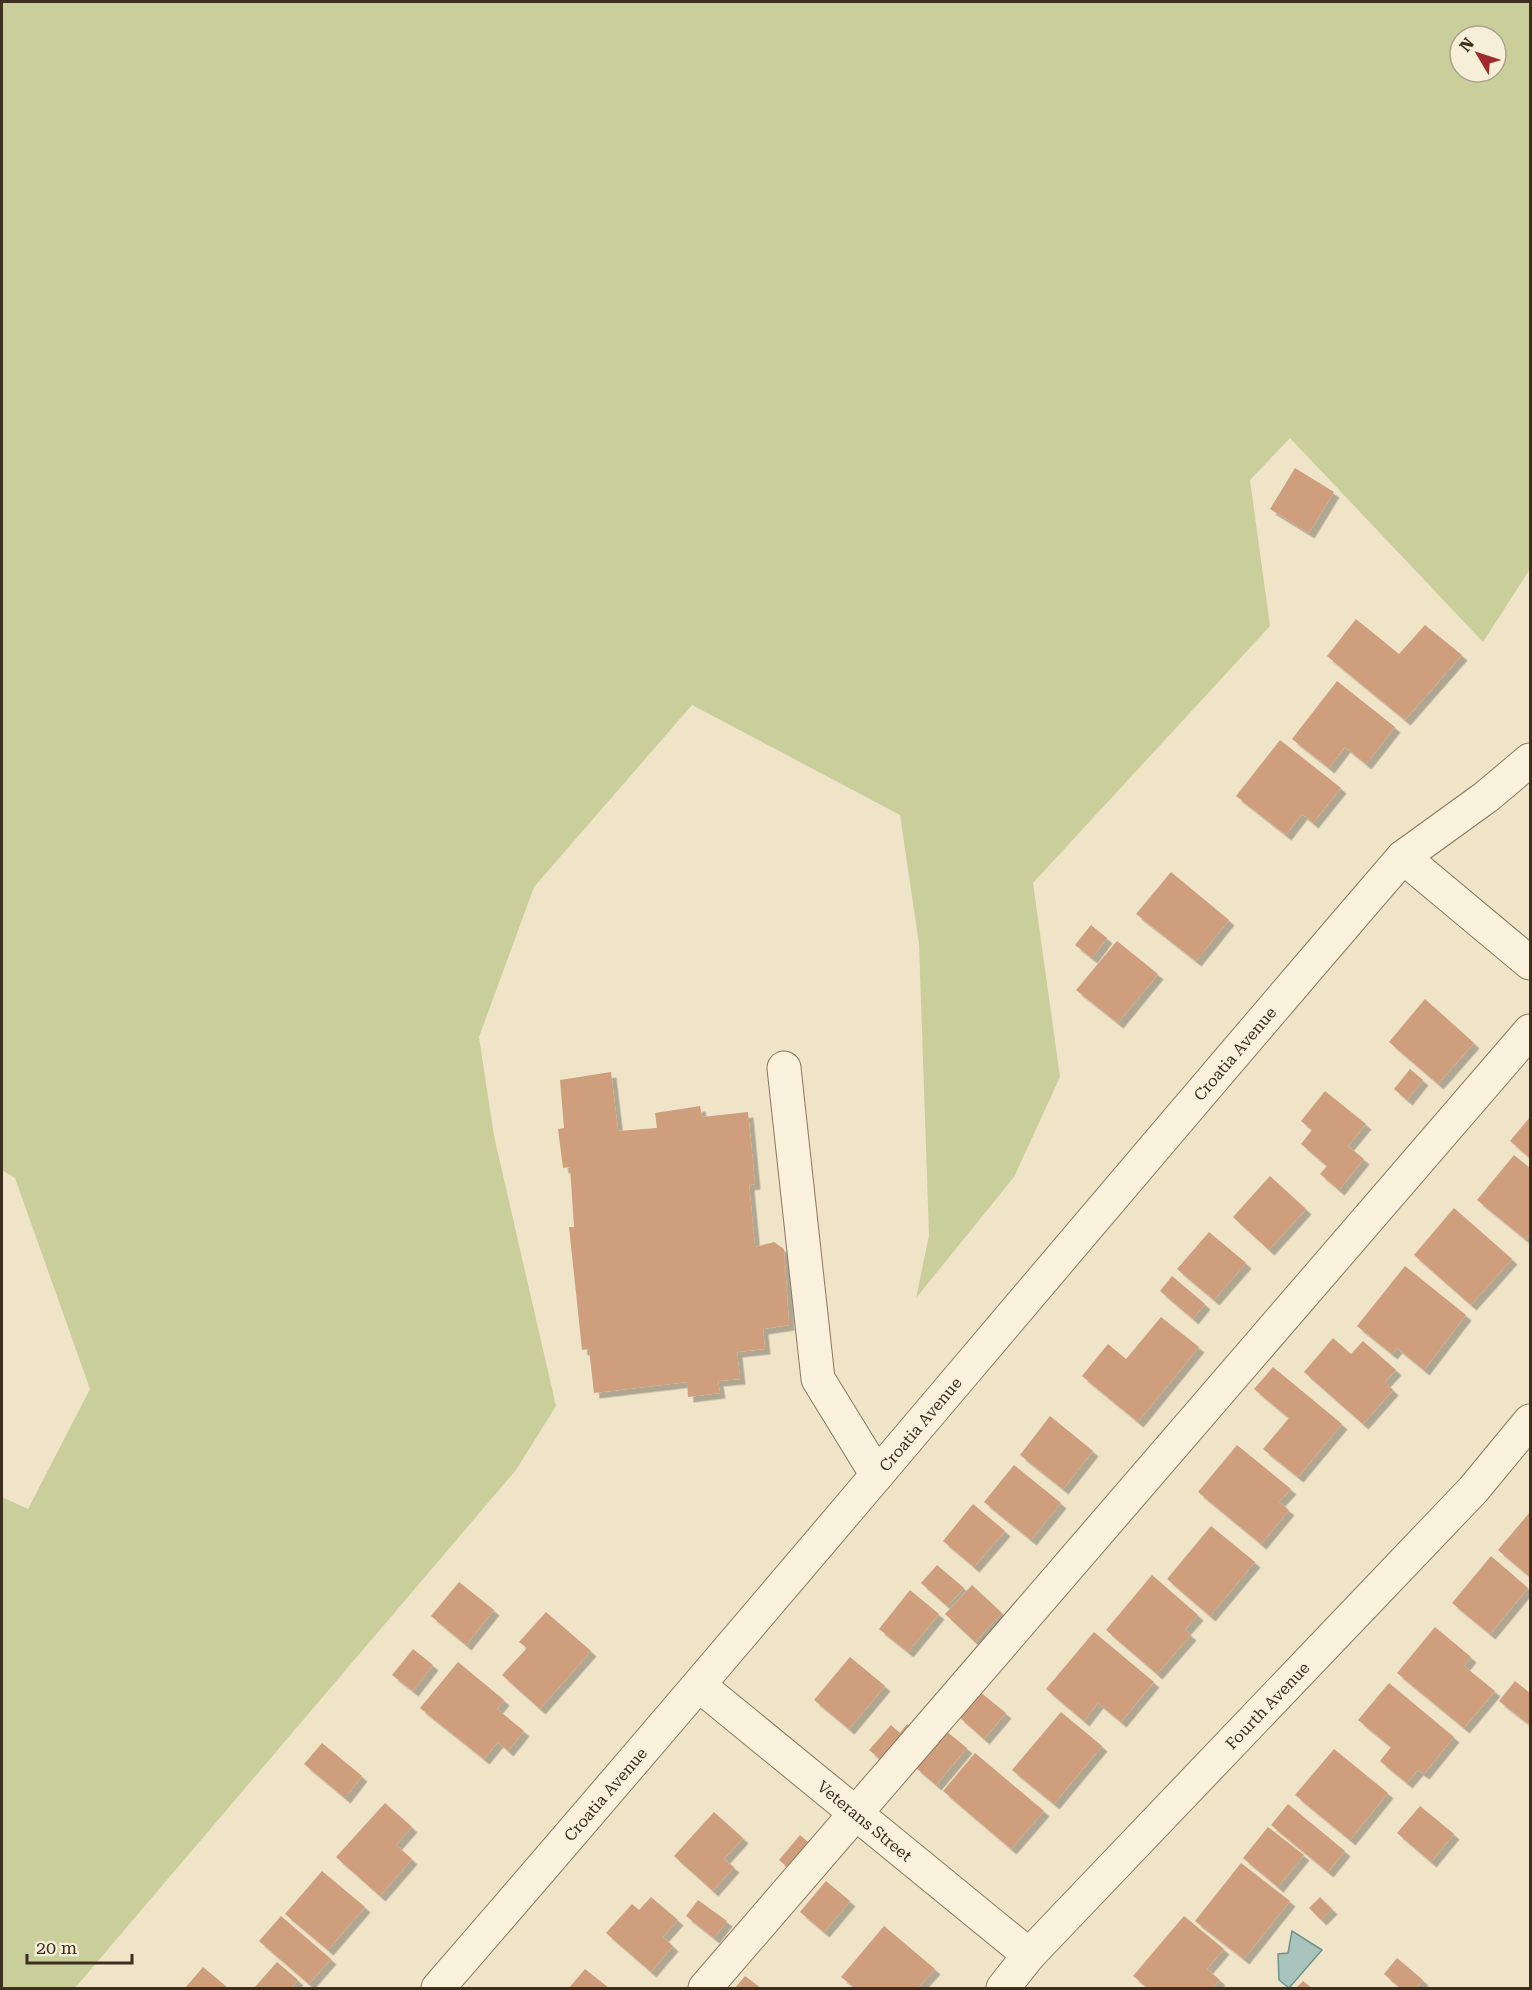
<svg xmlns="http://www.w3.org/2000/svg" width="1532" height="1990" font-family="'Roboto Serif',serif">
<defs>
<filter id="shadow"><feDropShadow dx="5.5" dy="5.5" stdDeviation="0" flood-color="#0004"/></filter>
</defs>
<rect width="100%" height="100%" fill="#f0e4c8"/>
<!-- green -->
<path fill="#c9cf9b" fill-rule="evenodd" d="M 2,2 L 1530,2 L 1530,569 L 1483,642 L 1290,438 L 1250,480 L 1270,626 L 1033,883 L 1060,1077 L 1014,1177 L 916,1298 L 929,1235 L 919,944 L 900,815 L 692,705 L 534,887 L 479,1037 L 494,1136 L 556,1406 L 516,1470 L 75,1988 L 2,1988 L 2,1497 L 28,1509 L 90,1389 L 15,1178 L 2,1170 ZM 1460,36 L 1496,36 L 1496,72 L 1460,72 Z"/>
<!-- water -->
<path fill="#a9c4bc" stroke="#6f938a" stroke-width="1.5" d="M 1292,1931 L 1322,1950 L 1289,1988 L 1279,1980 L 1278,1954 L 1288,1953 Z"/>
<!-- building -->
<path fill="#cf9f7d" filter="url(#shadow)" d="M 1295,468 L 1334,492 L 1309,533 L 1270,509 Z
M 1356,619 L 1399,654 L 1425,625 L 1462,655 L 1405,720 L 1327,656 Z
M 1337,681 L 1395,727 L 1366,764 L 1345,747 L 1329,768 L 1292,739 Z
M 1280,740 L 1341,788 L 1313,823 L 1302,814 L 1286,835 L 1236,796 Z
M 1171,872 L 1229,920 L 1196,961 L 1136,914 Z
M 1091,925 L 1107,938 L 1092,958 L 1075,945 Z
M 1117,941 L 1158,974 L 1118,1023 L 1076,990 Z
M 1425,999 L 1474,1043 L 1438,1084 L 1389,1042 Z
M 1410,1069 L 1423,1080 L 1407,1100 L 1394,1089 Z
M 611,1072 L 618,1131 L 657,1128 L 655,1113 L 700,1106 L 702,1117 L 748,1112 L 755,1184 L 749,1185 L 755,1247 L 774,1242 L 784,1249 L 789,1325 L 763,1329 L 765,1349 L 737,1352 L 740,1379 L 718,1381 L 720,1393 L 688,1397 L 687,1382 L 594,1393 L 589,1349 L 582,1350 L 569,1227 L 574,1227 L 570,1167 L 563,1168 L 558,1129 L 564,1128 L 560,1080 Z
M 1325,1091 L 1366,1124 L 1348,1146 L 1364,1159 L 1339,1190 L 1320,1174 L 1327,1166 L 1301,1144 L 1312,1130 L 1301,1121 Z
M 1530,1117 L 1530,1158 L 1510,1141 Z
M 1514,1155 L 1530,1168 L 1530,1233 L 1525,1239 L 1477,1200 Z
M 1270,1176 L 1306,1209 L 1269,1250 L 1233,1217 Z
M 1454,1208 L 1512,1259 L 1471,1305 L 1414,1255 Z
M 1209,1232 L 1246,1263 L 1214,1300 L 1177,1269 Z
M 1405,1266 L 1466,1315 L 1424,1370 L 1397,1348 L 1392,1354 L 1357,1326 Z
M 1172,1276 L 1205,1304 L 1193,1319 L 1160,1291 Z
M 1161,1317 L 1199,1347 L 1138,1422 L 1082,1376 L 1108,1344 L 1126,1359 Z
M 1333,1338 L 1351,1354 L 1363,1341 L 1396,1370 L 1385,1382 L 1393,1390 L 1363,1424 L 1304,1372 Z
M 1273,1367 L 1342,1424 L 1298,1477 L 1263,1449 L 1289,1418 L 1254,1389 Z
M 1050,1416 L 1093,1451 L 1063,1489 L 1020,1455 Z
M 1237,1445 L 1291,1489 L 1279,1502 L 1289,1510 L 1261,1544 L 1198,1492 Z
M 1014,1465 L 1061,1503 L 1031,1540 L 984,1502 Z
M 973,1504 L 1005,1531 L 974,1567 L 943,1541 Z
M 1530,1512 L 1530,1577 L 1498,1550 Z
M 1211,1526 L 1255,1562 L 1210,1616 L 1167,1579 Z
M 1491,1556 L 1528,1588 L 1490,1634 L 1452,1603 Z
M 937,1565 L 964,1588 L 947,1606 L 921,1583 Z
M 1152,1575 L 1198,1615 L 1185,1630 L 1191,1635 L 1157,1674 L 1106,1630 Z
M 459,1582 L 494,1610 L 466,1645 L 431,1616 Z
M 972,1585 L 1002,1613 L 975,1642 L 945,1614 Z
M 910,1590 L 939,1614 L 908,1652 L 879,1629 Z
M 546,1612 L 591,1651 L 540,1709 L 502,1675 L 527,1648 L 519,1642 Z
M 1435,1627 L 1471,1657 L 1464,1666 L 1495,1691 L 1464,1728 L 1397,1673 Z
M 1094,1632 L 1154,1682 L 1121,1722 L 1098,1703 L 1084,1721 L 1046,1689 Z
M 413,1649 L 433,1665 L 413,1691 L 392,1675 Z
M 850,1657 L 885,1686 L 849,1729 L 814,1700 Z
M 458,1662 L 504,1700 L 497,1709 L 524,1731 L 508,1751 L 498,1742 L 484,1759 L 420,1708 Z
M 1515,1681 L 1530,1693 L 1530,1725 L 1499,1701 Z
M 1389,1683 L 1454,1737 L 1424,1774 L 1418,1770 L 1407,1783 L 1380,1761 L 1391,1747 L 1358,1720 Z
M 980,1692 L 1006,1713 L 984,1739 L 959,1717 Z
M 1061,1712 L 1102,1746 L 1054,1804 L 1012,1770 Z
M 907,1724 L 914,1730 L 886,1764 L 869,1750 L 891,1725 L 900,1733 Z
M 946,1731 L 967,1748 L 936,1785 L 915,1767 Z
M 322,1743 L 362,1776 L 345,1798 L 304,1764 Z
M 1334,1749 L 1388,1793 L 1350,1840 L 1295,1795 Z
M 975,1753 L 1044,1811 L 1011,1849 L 943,1791 Z
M 385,1803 L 412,1827 L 396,1845 L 412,1859 L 380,1896 L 336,1857 Z
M 1288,1804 L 1345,1851 L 1328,1872 L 1271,1825 Z
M 1420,1806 L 1454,1834 L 1431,1862 L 1397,1833 Z
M 714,1812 L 743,1838 L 724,1859 L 734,1867 L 713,1891 L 674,1856 Z
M 1268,1827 L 1304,1855 L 1278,1887 L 1243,1858 Z
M 800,1835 L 815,1848 L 794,1873 L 779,1860 Z
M 1241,1863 L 1290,1901 L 1244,1959 L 1195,1921 Z
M 322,1871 L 365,1907 L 328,1950 L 285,1914 Z
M 826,1881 L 850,1901 L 824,1932 L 800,1912 Z
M 651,1897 L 678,1920 L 663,1937 L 673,1946 L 651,1972 L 606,1933 L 632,1904 L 639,1910 Z
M 1320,1897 L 1332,1909 L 1321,1920 L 1309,1908 Z
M 698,1900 L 727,1921 L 714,1938 L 686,1916 Z
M 281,1916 L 331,1959 L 309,1984 L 259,1941 Z
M 1184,1916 L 1224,1949 L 1207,1969 L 1220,1980 L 1212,1988 L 1148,1988 L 1133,1976 Z
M 884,1926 L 935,1969 L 918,1988 L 855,1988 L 841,1977 Z
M 1397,1958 L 1423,1980 L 1416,1988 L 1400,1988 L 1384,1974 Z
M 277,1962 L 298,1980 L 291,1988 L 254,1988 Z
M 203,1967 L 228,1988 L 185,1988 Z
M 585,1969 L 609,1988 L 569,1988 Z
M 745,1976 L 761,1988 L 735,1988 Z
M 1303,1981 L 1312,1988 L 1296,1988 Z"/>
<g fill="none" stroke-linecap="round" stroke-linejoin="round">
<!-- minor casing -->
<g stroke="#8d765c" stroke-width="35">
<g id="minor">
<path d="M 1403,857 L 1530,963"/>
<path d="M 784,1068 L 818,1379 L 877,1475"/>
<path id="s1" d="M 700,1686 L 1029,1955"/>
<path id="s2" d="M 438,1988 C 763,1614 1079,1233 1403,857 L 1486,797 L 1530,760"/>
<path d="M 705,1988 L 1530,1031"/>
<path id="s3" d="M 1003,1988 L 1029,1955 L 1473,1490 L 1530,1421"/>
</g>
</g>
<!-- minor -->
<use href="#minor" stroke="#faf1dc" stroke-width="33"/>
</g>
<g text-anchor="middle" stroke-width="6" stroke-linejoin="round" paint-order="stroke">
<!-- street labels -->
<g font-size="16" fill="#3d2e20" stroke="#f7eed8">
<text dy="6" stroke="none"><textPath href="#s2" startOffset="1228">Croatia Avenue</textPath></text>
<text dy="6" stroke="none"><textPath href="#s2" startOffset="742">Croatia Avenue</textPath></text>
<text dy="6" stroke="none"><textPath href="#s3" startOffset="387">Fourth Avenue</textPath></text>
<text dy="6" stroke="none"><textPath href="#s2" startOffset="256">Croatia Avenue</textPath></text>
<text dy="6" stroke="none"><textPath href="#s1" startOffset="213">Veterans Street</textPath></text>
</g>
</g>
<!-- border -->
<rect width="1532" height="1990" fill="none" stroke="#3d2e20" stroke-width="6"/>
<!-- north arrow -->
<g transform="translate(1478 54) rotate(309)"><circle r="28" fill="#f7eed8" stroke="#ada18e" stroke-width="1.5"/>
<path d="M0-4.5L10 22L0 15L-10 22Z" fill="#9e2a2b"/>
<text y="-9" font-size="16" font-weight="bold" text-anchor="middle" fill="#3d2e20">N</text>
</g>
<!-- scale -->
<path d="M27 1954v9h105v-9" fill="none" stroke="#3d2e20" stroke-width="3"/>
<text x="36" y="1954" font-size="18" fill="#3d2e20" stroke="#f7eed8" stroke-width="4.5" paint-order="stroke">20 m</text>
</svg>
